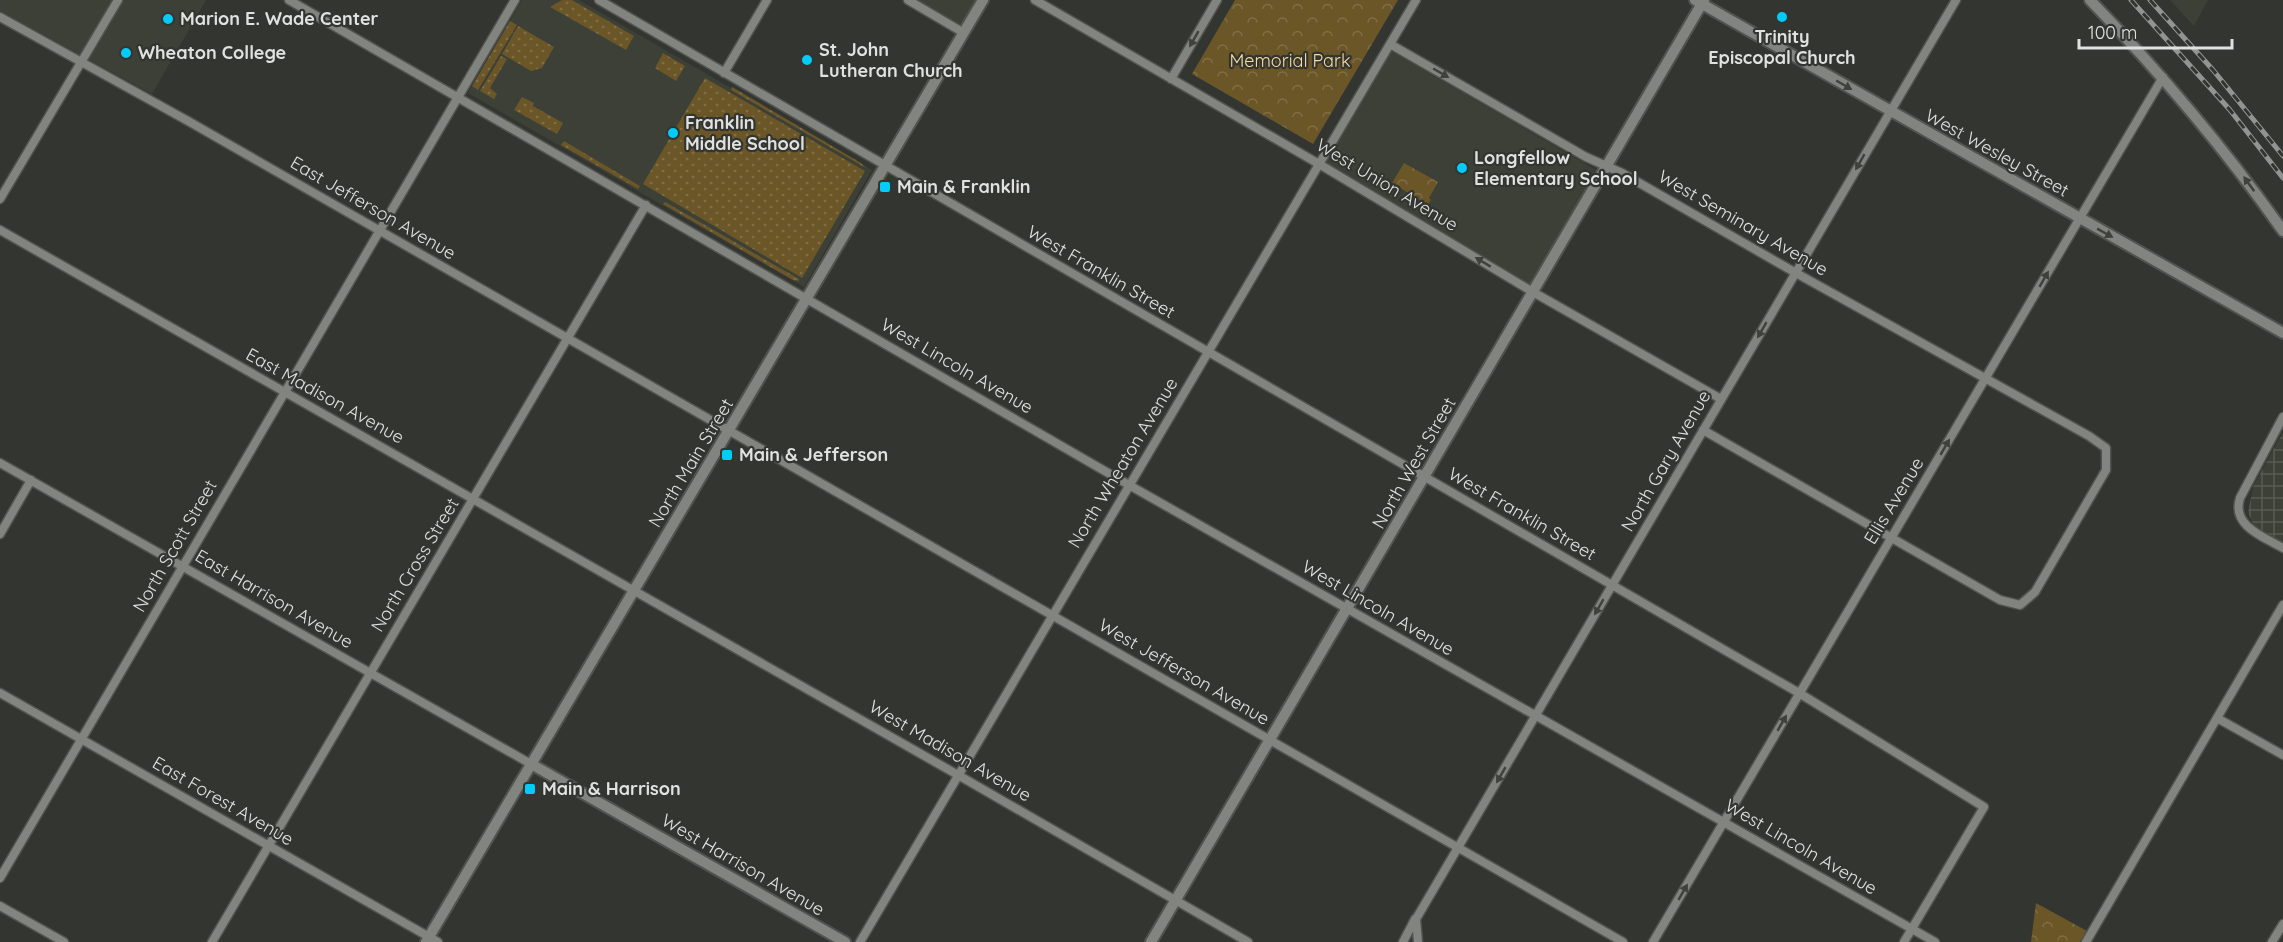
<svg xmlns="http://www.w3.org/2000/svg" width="2283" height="942" font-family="Quicksand,sans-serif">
<defs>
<pattern id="industrial-grid" width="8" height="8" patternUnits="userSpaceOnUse" patternTransform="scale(1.5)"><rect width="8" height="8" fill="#3c4036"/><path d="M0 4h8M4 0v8" fill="none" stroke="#585b53"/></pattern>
<pattern id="grass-dots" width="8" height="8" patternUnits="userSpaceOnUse" patternTransform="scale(1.5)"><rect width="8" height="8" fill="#6b5628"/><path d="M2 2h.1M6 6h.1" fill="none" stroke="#806e47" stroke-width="1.8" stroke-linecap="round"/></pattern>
<pattern id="forest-crowns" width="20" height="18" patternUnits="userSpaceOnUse" patternTransform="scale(1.5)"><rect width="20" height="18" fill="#6b5628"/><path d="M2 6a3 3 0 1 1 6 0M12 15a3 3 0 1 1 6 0" fill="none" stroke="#806e47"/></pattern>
</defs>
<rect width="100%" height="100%" fill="#333530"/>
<!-- built -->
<path fill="#3c4036" d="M 0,0 L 206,0 L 152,94 L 0,11 Z
M 522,0 L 579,0 L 872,170 L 804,287 L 468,93 Z
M 916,0 L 979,0 L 963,27 Z
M 2170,0 L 2208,0 L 2194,26 Z
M 1391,51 L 1599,172 L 1532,287 L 1325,163 Z"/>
<!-- industrial -->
<path fill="url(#industrial-grid)" d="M 2283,432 L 2283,544 L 2255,527 L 2248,513 L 2253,487 Z"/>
<!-- grass -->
<path fill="url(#grass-dots)" d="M 562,0 L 572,0 L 634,36 L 626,50 L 550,7 Z
M 510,21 L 517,25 L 478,90 L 472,86 Z
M 518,26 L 554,47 L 542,68 L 531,71 L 502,54 Z
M 663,53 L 685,66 L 676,81 L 655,68 Z
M 501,56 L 507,59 L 490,88 L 497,94 L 494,99 L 480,91 Z
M 705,78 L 865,171 L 802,278 L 643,184 Z
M 732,87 L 861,163 L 866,168 L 731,90 Z
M 522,97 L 534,103 L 533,106 L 563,123 L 557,134 L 514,110 Z
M 564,141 L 640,186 L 638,189 L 561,145 Z
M 665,202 L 799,279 L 799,281 L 793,280 L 663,204 Z"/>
<!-- forest -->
<path fill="url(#forest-crowns)" d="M 1235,0 L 1398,0 L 1313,144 L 1192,74 Z
M 1404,163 L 1438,182 L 1429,198 L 1431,200 L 1428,205 L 1392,183 Z
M 2036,903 L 2087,931 L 2080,942 L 2031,942 Z"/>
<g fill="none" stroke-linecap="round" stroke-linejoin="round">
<!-- minor casing -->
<g stroke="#525350" stroke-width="11">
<path id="minor" d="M 289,0 L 1129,485 L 1935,942
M 599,0 L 1799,693 L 1984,807 L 1904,942
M 908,0 L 964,33
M 1035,0 L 1319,164 L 1533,292 L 1721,399
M 0,17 L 188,121 L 1623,942
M 1390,44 L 1586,157 L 1622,173 L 1796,273 L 2089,436 L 2106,448 L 2106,470 L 2035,592 L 2020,605 L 2000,600 L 1703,430
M 724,73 L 767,0
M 1171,79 L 1217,0
M 0,199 L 118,0
M 0,230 L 958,775 L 1248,942
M 2283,417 L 2240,498 C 2231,526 2264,537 2283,548
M 0,463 L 531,764
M 0,534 L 31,480
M 0,693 L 438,942
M 2217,718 L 2283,755
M 0,878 L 515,0
M 0,906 L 64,942
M 212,942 L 646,205
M 860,942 L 1416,0
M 1403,942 L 1415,919
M 1418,942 L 1416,919 L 1956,0
M 1653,942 L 2163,77
M 2086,942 L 2283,605
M 2272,942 L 2283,924"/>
</g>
<!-- tertiary casing -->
<g stroke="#525350" stroke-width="14">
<path id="tertiary" d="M 1695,0 L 2283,333
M 2090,0 C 2161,73 2225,149 2283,231
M 531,764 L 845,942
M 426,942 L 983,0
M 1151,942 L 1704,0"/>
</g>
<!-- minor -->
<use href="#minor" stroke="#82847f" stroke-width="8"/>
<!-- tertiary -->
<use href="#tertiary" stroke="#82847f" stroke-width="10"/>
<!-- rail casing -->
<g stroke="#939491" stroke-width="5">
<path id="rail" d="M 2131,0 L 2230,110 L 2283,178
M 2150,0 L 2213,70 L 2283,156"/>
</g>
<!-- rail -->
<use href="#rail" stroke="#333530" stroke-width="3" stroke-dasharray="9" stroke-linecap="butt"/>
</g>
<!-- one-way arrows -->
<defs><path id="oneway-solid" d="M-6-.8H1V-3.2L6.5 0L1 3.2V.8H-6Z" transform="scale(1.5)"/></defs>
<g fill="#3f413c">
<use href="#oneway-solid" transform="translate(1194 39) rotate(120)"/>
<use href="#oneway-solid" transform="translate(1441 73) rotate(30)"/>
<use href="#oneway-solid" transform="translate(1844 85) rotate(30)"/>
<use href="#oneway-solid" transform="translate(1860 162) rotate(120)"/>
<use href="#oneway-solid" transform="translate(2249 184) rotate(-126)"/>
<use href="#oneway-solid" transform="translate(2105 233) rotate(29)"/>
<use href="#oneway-solid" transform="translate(1483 262) rotate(-149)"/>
<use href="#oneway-solid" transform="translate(2044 279) rotate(-60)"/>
<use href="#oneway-solid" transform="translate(1762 330) rotate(120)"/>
<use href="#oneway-solid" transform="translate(1945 447) rotate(-60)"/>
<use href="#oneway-solid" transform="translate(1599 607) rotate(120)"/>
<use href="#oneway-solid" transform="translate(1782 723) rotate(-60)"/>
<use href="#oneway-solid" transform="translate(1501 775) rotate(120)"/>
<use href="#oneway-solid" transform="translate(1683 892) rotate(-60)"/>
</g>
<!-- markers -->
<g fill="#05cbf9" stroke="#333530" stroke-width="2">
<circle cx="1782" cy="17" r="6"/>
<circle cx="168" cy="19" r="6"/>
<circle cx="126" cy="53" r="6"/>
<circle cx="807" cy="60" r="6"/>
<circle cx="673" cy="133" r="6"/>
<circle cx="1462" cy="168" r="6"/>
<rect x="879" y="181" width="12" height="12" rx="3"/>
<rect x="721" y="449" width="12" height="12" rx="3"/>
<rect x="524" y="783" width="12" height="12" rx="3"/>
</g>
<g text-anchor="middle" stroke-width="4.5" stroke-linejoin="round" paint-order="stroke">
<!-- poi labels -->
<g font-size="18" font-weight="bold" fill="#e1e2e0" stroke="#333530" text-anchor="start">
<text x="180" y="25">Marion E. Wade Center</text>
<text x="1782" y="43" text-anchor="middle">Trinity<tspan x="1782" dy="21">Episcopal Church</tspan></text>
<text x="819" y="56">St. John<tspan x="819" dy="21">Lutheran Church</tspan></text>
<text x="138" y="59">Wheaton College</text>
<text x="685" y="129">Franklin<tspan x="685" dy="21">Middle School</tspan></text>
<text x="1474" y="164">Longfellow<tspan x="1474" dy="21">Elementary School</tspan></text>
<text x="897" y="193">Main &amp; Franklin</text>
<text x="739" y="461">Main &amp; Jefferson</text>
<text x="542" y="795">Main &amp; Harrison</text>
</g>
<!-- park labels -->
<g font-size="18" fill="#f9dca0" stroke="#333530">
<text x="1290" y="67">Memorial Park</text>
</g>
<!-- street labels -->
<g font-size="18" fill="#e1e2e0" stroke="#333530">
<text transform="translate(1997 153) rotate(29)" y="6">West Wesley Street</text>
<text transform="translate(1387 185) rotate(31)" y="6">West Union Avenue</text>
<text transform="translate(373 208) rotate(30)" y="6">East Jefferson Avenue</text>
<text transform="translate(1743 223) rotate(30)" y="6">West Seminary Avenue</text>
<text transform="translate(1101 272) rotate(30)" y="6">West Franklin Street</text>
<text transform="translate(957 366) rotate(30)" y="6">West Lincoln Avenue</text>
<text transform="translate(325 396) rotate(29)" y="6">East Madison Avenue</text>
<text transform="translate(1666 461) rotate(-60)" y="6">North Gary Avenue</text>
<text transform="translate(691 463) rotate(-59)" y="6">North Main Street</text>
<text transform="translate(1123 463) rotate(-59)" y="6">North Wheaton Avenue</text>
<text transform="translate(1414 463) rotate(-60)" y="6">North West Street</text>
<text transform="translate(1894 501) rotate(-59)" y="6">Ellis Avenue</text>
<text transform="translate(1522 514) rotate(30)" y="6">West Franklin Street</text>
<text transform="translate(175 546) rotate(-60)" y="6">North Scott Street</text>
<text transform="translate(415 565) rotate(-59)" y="6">North Cross Street</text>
<text transform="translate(274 599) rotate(30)" y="6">East Harrison Avenue</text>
<text transform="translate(1378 608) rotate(30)" y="6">West Lincoln Avenue</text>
<text transform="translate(1184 672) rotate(30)" y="6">West Jefferson Avenue</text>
<text transform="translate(950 751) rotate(30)" y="6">West Madison Avenue</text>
<text transform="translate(223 801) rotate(30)" y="6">East Forest Avenue</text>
<text transform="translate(1801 847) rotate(30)" y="6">West Lincoln Avenue</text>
<text transform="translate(743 865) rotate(30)" y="6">West Harrison Avenue</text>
</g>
</g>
<!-- scale -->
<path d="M2079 39v9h153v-9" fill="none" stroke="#e1e2e0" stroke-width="3"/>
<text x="2088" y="39" font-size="18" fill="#e1e2e0" stroke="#333530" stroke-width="4.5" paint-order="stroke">100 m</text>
</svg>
